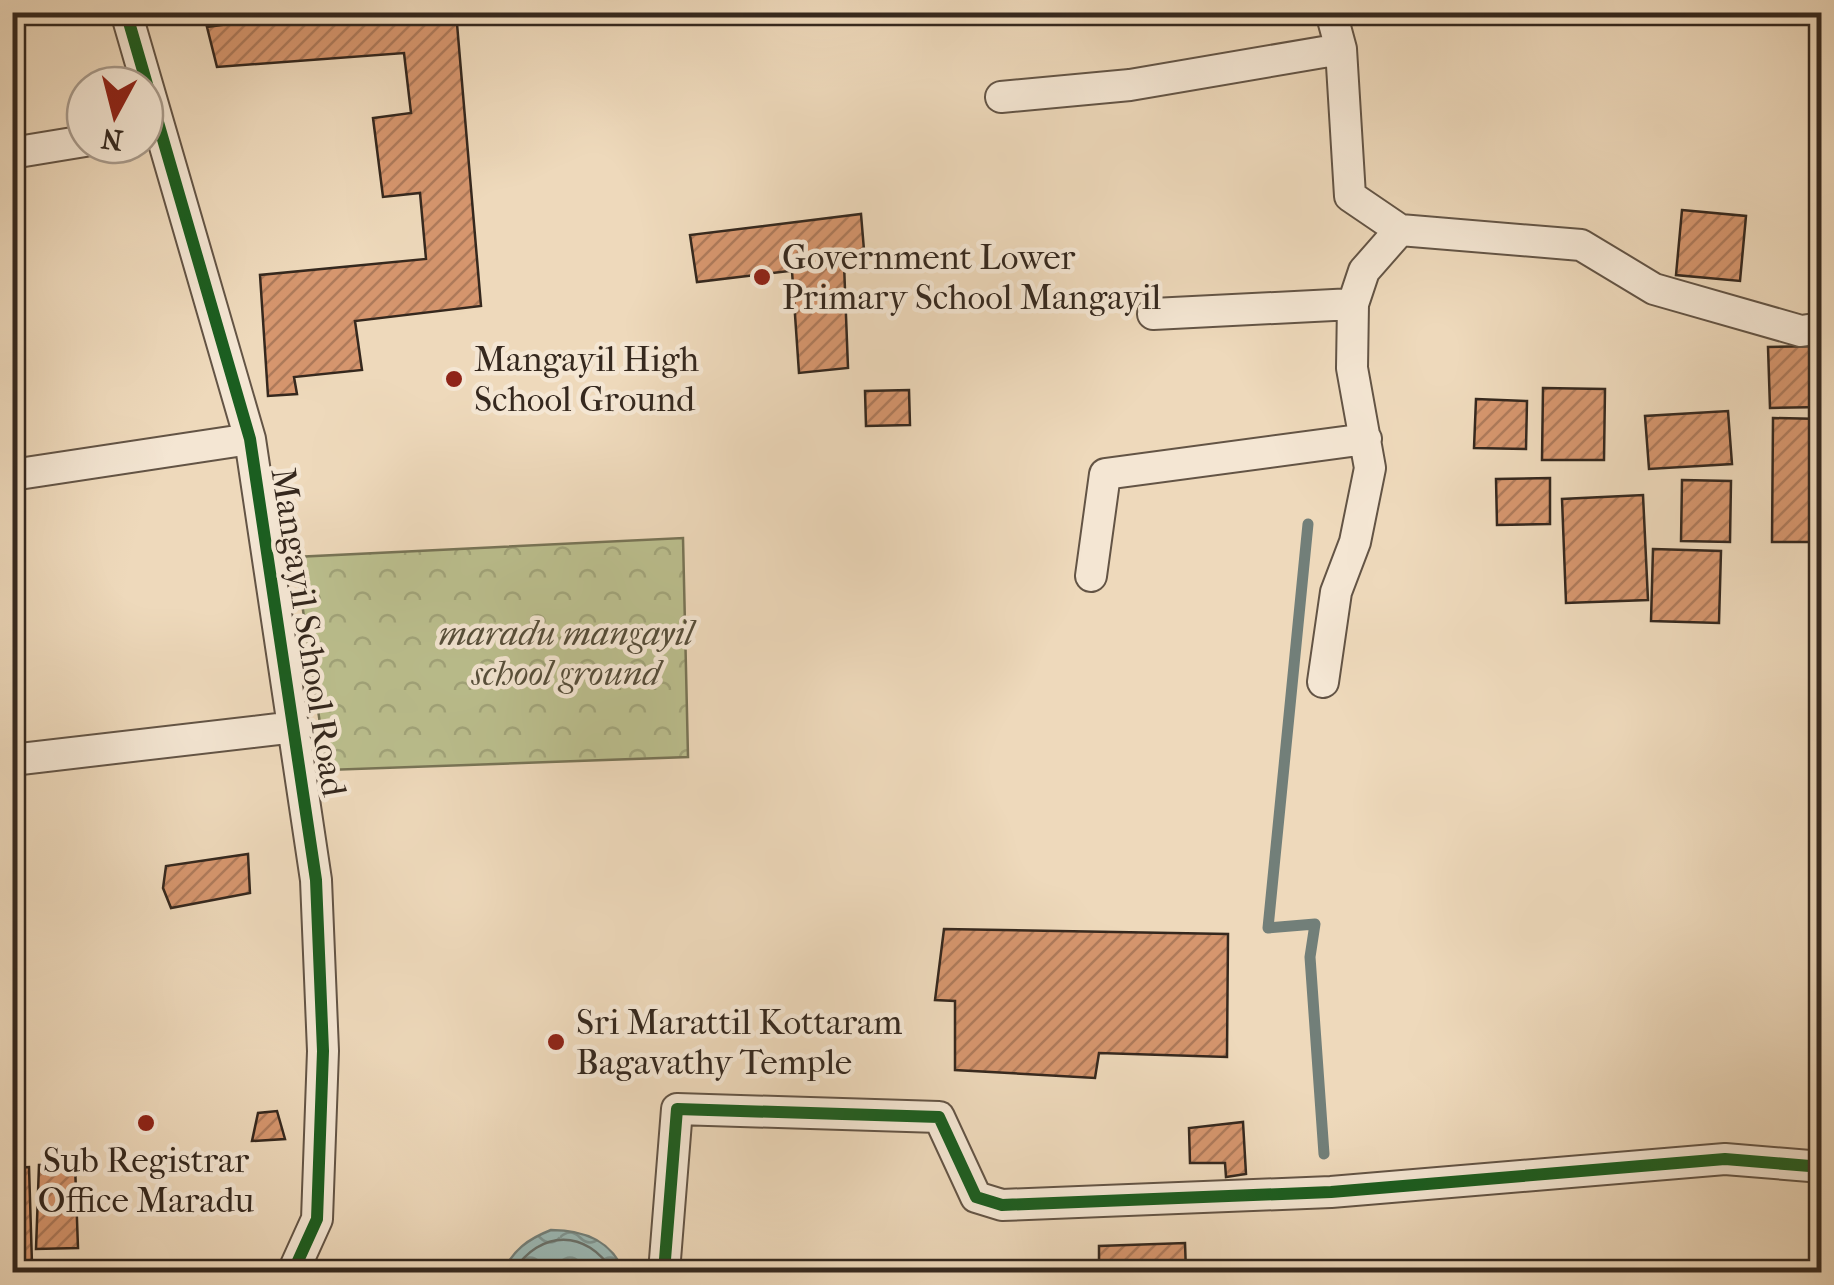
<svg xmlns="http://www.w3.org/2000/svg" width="1834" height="1285" font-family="'IM FELL French Canon',serif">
<defs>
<pattern id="park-crowns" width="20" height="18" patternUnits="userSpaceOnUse" patternTransform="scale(2.5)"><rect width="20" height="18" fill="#bbbf8e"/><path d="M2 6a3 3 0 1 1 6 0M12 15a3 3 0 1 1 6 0" fill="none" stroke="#a1a47a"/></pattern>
<pattern id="water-waves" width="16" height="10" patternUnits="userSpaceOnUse" patternTransform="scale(2.5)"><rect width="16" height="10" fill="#9bb9b6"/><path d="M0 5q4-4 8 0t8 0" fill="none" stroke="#7f9693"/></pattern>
<pattern id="building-hatch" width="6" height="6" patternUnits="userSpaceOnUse" patternTransform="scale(2.5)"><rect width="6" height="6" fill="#d6966e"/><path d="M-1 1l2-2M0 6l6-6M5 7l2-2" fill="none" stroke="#ae7a5a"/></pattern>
</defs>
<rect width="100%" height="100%" fill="#eed9bb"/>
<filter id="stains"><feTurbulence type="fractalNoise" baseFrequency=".002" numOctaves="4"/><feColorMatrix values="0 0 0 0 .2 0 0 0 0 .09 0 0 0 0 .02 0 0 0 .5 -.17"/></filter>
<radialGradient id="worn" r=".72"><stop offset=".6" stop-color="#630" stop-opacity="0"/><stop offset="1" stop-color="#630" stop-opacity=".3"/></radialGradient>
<!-- park -->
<path fill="url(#park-crowns)" stroke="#787456" stroke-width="2.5" d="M 683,538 L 688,757 L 327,770 L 295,557 Z"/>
<!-- water -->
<path fill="url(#water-waves)" stroke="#727f79" stroke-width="2.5" d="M 551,1230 C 584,1230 611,1240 624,1272 L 503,1272 C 513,1250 528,1239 551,1230 Z"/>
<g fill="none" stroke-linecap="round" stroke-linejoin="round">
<!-- shore -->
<path stroke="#68706a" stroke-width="2.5" d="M 513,1272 C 540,1229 587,1229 613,1272"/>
<!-- stream -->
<path stroke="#727f79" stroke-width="11" d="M 1308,524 L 1268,928 L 1315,924 L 1310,957 L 1324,1154"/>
</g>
<!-- building -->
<path fill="url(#building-hatch)" stroke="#35281e" stroke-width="2.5" d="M 316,12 L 456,12 L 481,306 L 355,321 L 362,370 L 294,377 L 297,394 L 268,396 L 260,275 L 426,259 L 420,193 L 383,197 L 373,118 L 411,113 L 404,53 L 217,67 L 207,27 Z
M 1682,210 L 1746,216 L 1740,281 L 1676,275 Z
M 861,214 L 865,262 L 697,282 L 690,235 Z
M 844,264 L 848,368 L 799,373 L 792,271 Z
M 1822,346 L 1822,407 L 1770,408 L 1768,347 Z
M 1543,388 L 1605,389 L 1604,460 L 1542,460 Z
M 909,390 L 910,425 L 866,426 L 865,391 Z
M 1476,399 L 1527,401 L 1526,449 L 1474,448 Z
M 1728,411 L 1732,464 L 1649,469 L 1645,416 Z
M 1773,418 L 1822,419 L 1822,542 L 1772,542 Z
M 1550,478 L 1550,524 L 1497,525 L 1496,479 Z
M 1682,480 L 1731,481 L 1730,542 L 1681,541 Z
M 1643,495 L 1648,600 L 1566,603 L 1562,499 Z
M 1653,549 L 1721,551 L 1719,623 L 1651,621 Z
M 248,854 L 250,893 L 171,908 L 163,888 L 166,866 Z
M 944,929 L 1228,934 L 1227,1057 L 1099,1053 L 1095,1078 L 955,1070 L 955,1001 L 935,1000 Z
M 277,1111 L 285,1139 L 252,1141 L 258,1113 Z
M 1243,1122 L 1246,1174 L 1226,1177 L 1225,1163 L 1190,1163 L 1189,1128 Z
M 75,1164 L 78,1248 L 36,1249 L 39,1165 Z
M 29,1167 L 32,1264 L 12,1265 L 12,1168 Z
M 1185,1243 L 1186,1272 L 1099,1272 L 1099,1246 Z"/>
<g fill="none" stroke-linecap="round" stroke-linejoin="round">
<!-- minor casing -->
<g stroke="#635445" stroke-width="34">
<path id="minor" d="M 126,12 L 250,439 L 316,880 L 323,1051 L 317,1219 L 293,1272
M 1331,12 L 1341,49 L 1350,196 L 1400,230 L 1581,245 L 1654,289 L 1801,331 L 1822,328
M 1001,97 L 1130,85 L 1341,49
M 12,153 L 85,141
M 1153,314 L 1353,304
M 12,475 L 250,439
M 1091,576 L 1105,474 L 1366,439
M 1323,682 L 1336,592 L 1355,542 L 1370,468 L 1352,368 L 1353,304 L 1364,271 L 1400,230
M 12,760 L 295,727
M 664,1272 L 677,1109 L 939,1117 L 976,1197 L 1002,1205 L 1331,1192 L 1725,1159 L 1822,1167"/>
</g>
<!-- minor -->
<use href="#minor" stroke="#f4e6d3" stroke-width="30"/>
<!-- cycleway casing -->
<g stroke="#f4e6d3" stroke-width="19">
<path id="cycleway" d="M 126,12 L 250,439 L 316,880 L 323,1051 L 317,1219 L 293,1272
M 664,1272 L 677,1109 L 939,1117 L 976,1197 L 1002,1205 L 1331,1192 L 1725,1159 L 1822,1167"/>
</g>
<!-- cycleway -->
<use href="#cycleway" stroke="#1b5e20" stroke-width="12"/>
</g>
<!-- markers -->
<g fill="#8f2418" stroke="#f4e6d3" stroke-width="4">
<circle cx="762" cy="277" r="10"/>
<circle cx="454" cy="379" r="10"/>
<circle cx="556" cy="1042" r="10"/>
<circle cx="146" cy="1123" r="10"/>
</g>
<g text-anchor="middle" stroke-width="9" stroke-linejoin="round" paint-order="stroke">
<!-- poi labels -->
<g font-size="35" fill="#35281e" stroke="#f4e6d3" text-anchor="start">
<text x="782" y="269">Government Lower<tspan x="782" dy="40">Primary School Mangayil</tspan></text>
<text x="474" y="371">Mangayil High<tspan x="474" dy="40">School Ground</tspan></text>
<text x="576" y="1034">Sri Marattil Kottaram<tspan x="576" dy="40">Bagavathy Temple</tspan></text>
<text x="146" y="1172" text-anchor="middle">Sub Registrar<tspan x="146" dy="40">Office Maradu</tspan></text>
</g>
<!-- street labels -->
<g font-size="35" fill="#35281e" stroke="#f4e6d3">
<text transform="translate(309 632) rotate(81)" y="12">Mangayil School Road</text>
</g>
<!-- park labels -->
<g font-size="35" font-style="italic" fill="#564e3a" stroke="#f4e6d3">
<text x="566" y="645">maradu mangayil<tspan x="566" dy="40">school ground</tspan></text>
</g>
</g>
<!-- margin -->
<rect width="1834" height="1285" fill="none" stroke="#eed9bb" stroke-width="50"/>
<rect x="15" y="15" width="1804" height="1255" fill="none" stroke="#35281e" stroke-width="5"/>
<rect x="25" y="25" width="1784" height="1235" fill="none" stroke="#35281e" stroke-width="2.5"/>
<!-- north arrow -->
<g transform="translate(115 115) rotate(187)"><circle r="48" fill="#f4e6d3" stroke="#a89a8b" stroke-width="2.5"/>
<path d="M0-8L18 38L0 25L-18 38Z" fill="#8f2418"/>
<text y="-15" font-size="28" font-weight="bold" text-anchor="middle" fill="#35281e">N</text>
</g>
<rect width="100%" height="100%" filter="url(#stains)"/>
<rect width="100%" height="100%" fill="url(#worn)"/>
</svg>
